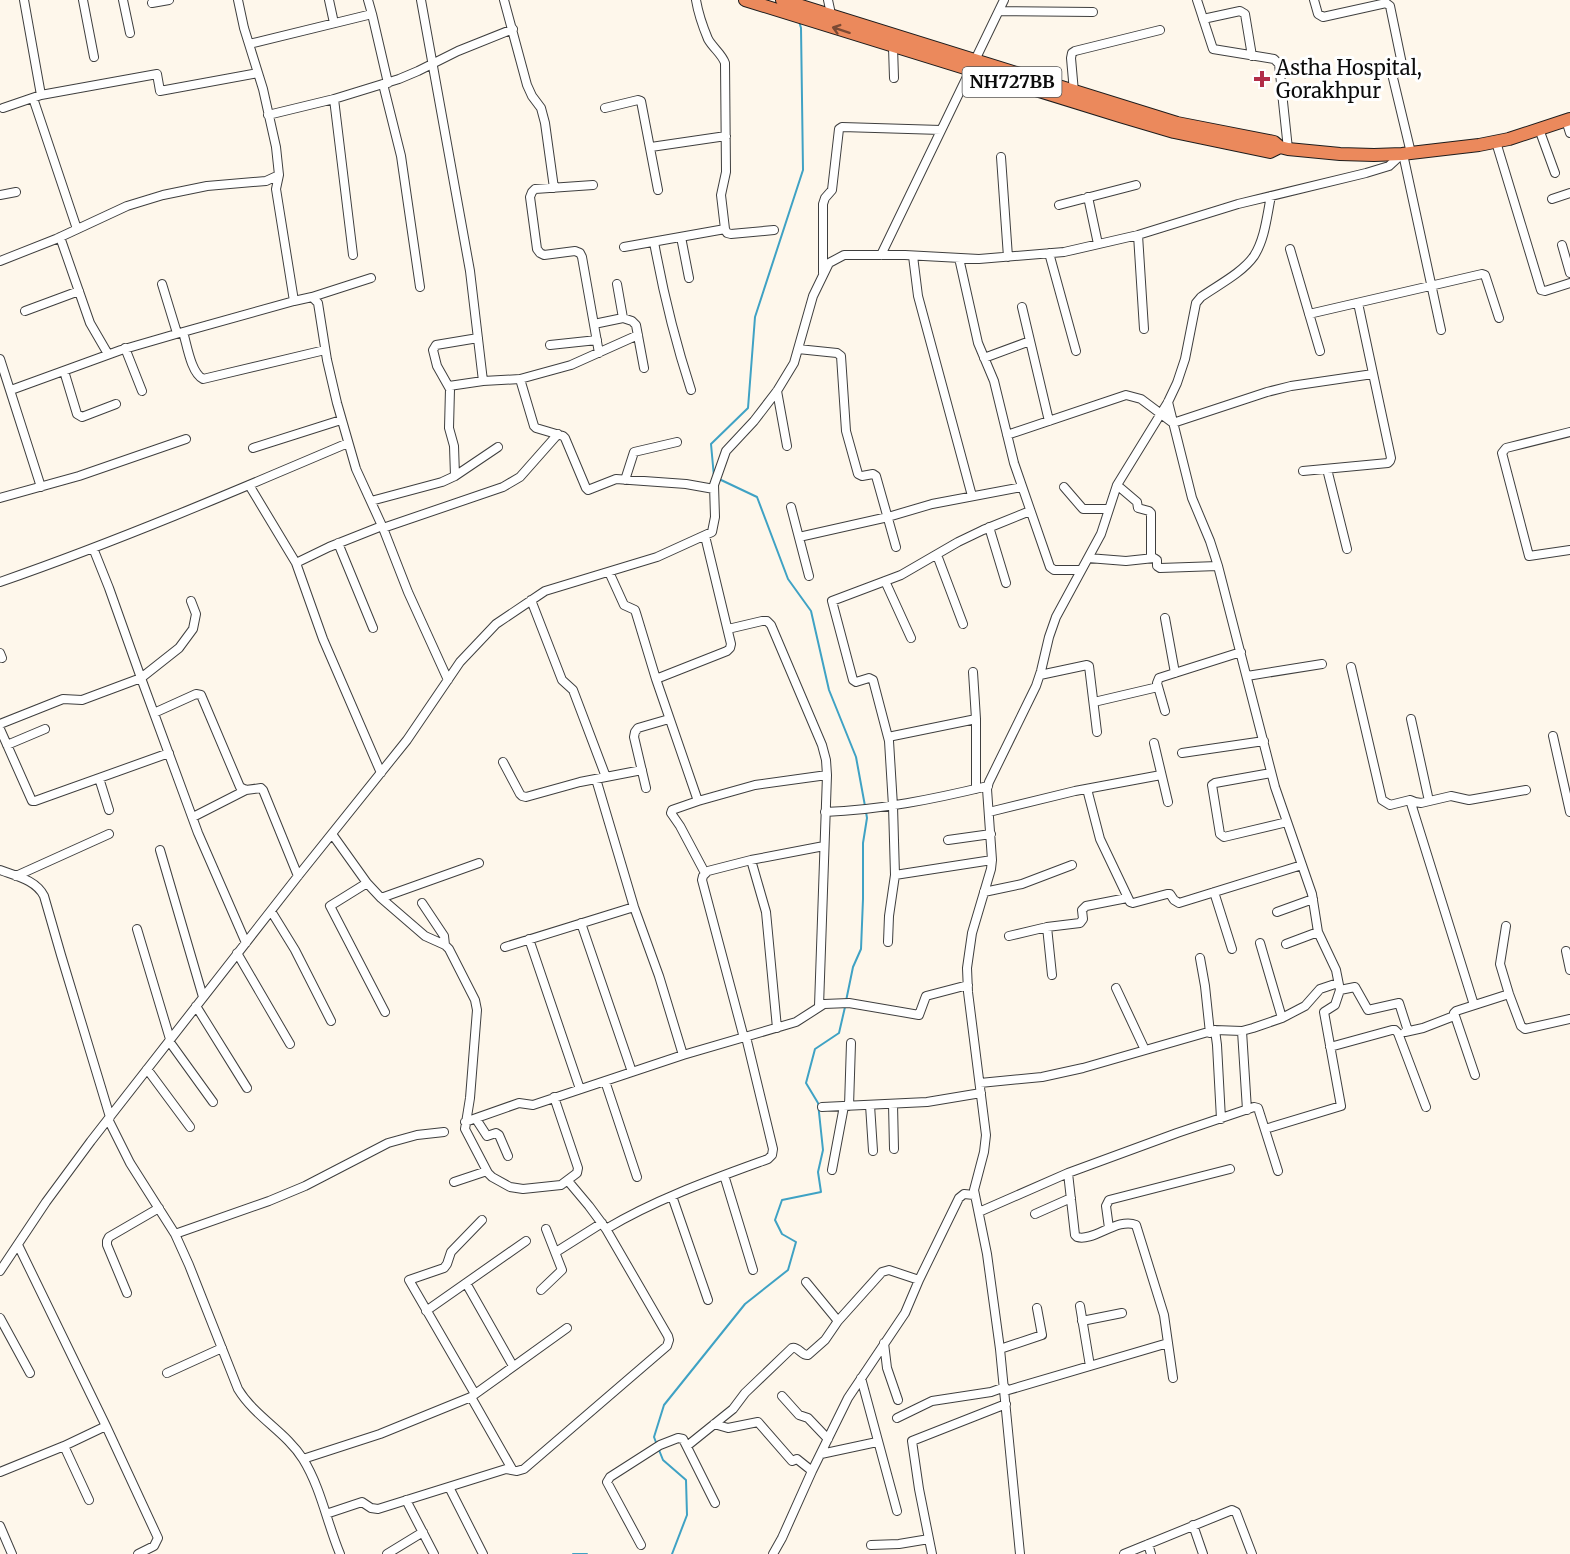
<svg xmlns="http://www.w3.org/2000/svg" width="1570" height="1554" font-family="Merriweather,serif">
<rect width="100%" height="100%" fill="#fef7eb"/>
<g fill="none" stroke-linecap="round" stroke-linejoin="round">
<!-- stream -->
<path stroke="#3fa2c4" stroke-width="2" d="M 714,477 L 711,444 L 748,408 L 755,317 L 803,170 L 801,28 L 799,21
M 719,479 L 757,497 L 788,579 L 811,611 L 829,690 L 856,757 L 865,806
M 846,1001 L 853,967 L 861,949 L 863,899 L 863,843 L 867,818 L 866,812
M 657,1445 L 654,1437 L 664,1405 L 745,1304 L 788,1270 L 796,1242 L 782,1234 L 775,1220 L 782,1200 L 821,1192 L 818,1172 L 823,1150 L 818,1103 L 806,1083 L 815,1049 L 839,1033 L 845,1007
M 659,1450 L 663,1460 L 686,1480 L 687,1515 L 672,1554
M 573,1554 L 587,1554"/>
<!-- minor casing -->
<g stroke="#3f3f3f" stroke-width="10">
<path id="minor" d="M 24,0 L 41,95
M 83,0 L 94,57
M 123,0 L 130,33
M 329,0 L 334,23
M 368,0 L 372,14
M 421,0 L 470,271 L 483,381
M 504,0 L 527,85 L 532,96 L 541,108 L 545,123 L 554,188
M 696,0 C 698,12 703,27 708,39 C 713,48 722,54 725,63 L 726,172 L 721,195 L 725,229 L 727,233 L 731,234 L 774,230
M 828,0 L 831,14
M 1197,0 L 1213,49 L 1274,59 L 1279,64 L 1288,149
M 1314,0 L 1318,14 L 1323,17 L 1386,3 L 1390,6 L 1402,64 L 1400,69 L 1395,72 L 1393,78 L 1411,153
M 152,3 L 169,0
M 999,11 L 1093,12
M 1203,19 L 1240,11 L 1245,14 L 1252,56
M 249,44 L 372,14 L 388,83
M 893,47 L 894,78
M 383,84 L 401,156 L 420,287
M 1074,92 L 1071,58 L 1072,53 L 1075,51 L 1160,30
M 33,98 L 77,229
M 334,99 L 353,255
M 3,108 L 41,95 L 157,74 L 160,91 L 258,73
M 605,108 L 638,100 L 641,101 L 658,190
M 268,115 L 334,99 L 399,79 L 418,71 L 458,51 L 513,29
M 1566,120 L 1570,133
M 1539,129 L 1555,173
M 1496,142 L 1541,290 L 1545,291 L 1570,283
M 651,147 L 726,136
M 1403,154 L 1441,330
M 1001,157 L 1008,257
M 279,175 L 276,189 L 294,301 L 312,297 L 318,303 L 327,360 L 337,403 L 356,469 L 383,528 L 408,592 L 448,680
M 593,185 L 535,189 L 532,192 L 530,197 L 537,249 L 540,253 L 544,255 L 575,251 L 580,253 L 582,257 L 599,353
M 0,195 L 16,192
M 1088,197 L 1098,244
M 1552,199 L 1570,193
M 1059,205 L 1136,185
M 1138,235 L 1144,329
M 60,237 L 90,323 L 108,354
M 681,237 L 689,278
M 654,242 C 663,292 675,341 691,390
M 1562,245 L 1570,273
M 624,247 L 725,229
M 1290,249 L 1320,351
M 1049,253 L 1076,351
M 881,255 L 1004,0
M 913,256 L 918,296 L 972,496
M 959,258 L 978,343 L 994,381 L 1014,463 L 1050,567 L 1054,570 L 1081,570
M 0,261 L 56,239 L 127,206 L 163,195 L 207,186 L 266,181 L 279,175 L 276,147 L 263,89 L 244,28 L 238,0
M 823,273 L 823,204 L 825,198 L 832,190 L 839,129 L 842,127 L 941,130
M 162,284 L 177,333
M 617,284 L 623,318 L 632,321 L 636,325 L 644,368
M 312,297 L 371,278
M 294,301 L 183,332 C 187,345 191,373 203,379 L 325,350
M 1022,307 L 1049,421
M 25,311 L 79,291
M 1309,314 L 1482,274 L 1485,275 L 1486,278 L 1499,318
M 594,324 L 623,318
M 550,345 L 597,340
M 125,348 L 142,391
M 798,349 L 837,353 L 841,356 L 846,431 L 858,474 L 862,476 L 873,474 L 876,476 L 896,547
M 984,358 L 1030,341
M 0,359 L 41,487
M 64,371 L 77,414 L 82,417 L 116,404
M 520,379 L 534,426 L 536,428 L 563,436 L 565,438 L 586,488 L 588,490 L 616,479 L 686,484 L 714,489
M 449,386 L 483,381 L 520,379 L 571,365 L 638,335
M 11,390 L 121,350 L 183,332
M 777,391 L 787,446
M 1168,402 L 1192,498 L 1210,541 L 1218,566 L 1275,787 L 1312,894 L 1318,932 L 1336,970 L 1340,990
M 1570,432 L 1506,448 L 1502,453 L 1529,556 L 1570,550
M 1007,435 L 1126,395 L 1141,399 L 1173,423 L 1267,392 L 1291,386 L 1373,374
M 253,448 L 341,420
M 1327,469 L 1347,549
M 1303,471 L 1388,463 L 1390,461 L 1391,458 L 1358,303
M 455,476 L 454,446 L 449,428 L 450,389 L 437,366 L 433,350 L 436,345 L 478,338
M 625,480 L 634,452 L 677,442
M 249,485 L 296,563 L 323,639 L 381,773
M 1117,485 L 1137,502 L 1138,508 L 1149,511 L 1151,513 L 1151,558
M 1064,487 L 1083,509 L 1109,509
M 0,498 L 79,476 L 186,439
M 371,501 L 442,482 L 455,476 L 498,447
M 791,507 L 809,576
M 989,527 L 1006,583
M 383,528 L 503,487 L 520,477 L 558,434
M 799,537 L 888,517 L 932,504 L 1022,487
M 338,543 L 373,628
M 93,548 L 109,588 L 141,678 L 198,833 L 246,943
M 937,555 L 963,624
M 1088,558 L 1126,561 L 1154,558 L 1157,560 L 1157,566 L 1160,568 L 1218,566
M 296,563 L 329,547 L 382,526
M 609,572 L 624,605 L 635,610 L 636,613 L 656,679 L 698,801
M 885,581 L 911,638
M 0,582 C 118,541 233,492 348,443
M 531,600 L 562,680 L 573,690 L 606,777
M 1165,618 L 1175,673
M 728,629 L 762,621 L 767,621 L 771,625 L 822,745 L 826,760 L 827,775 L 819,1006
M 0,653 L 2,658
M 1351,667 L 1382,800 L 1390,805 L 1410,800 L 1415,802 L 1421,803 L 1451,796 L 1469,800 L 1526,790
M 973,672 L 976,719 L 976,789
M 1040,675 L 1087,665 L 1089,666 L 1097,732
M 1247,676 L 1322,664
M 656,679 L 727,651 L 730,648 L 731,644 L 705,536
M 1094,702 L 1158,687
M 1165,711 L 1157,683 L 1159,678 L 1241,652
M 154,713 L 196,694 L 201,695 L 240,787 L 246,790 L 261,788 L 263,790 L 298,876
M 1411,719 L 1429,801
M 0,724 L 63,699 L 82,700 L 141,678 L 179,648 L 193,629 L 196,614 L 191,601
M 0,729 L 32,801 L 35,801 L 169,753
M 1553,736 L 1570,812
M 888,737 L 976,719
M 1154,743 L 1168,802
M 7,745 L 45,729
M 1182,753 L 1264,741
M 503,762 L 520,794 L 522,796 L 526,797 L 580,782 L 642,770
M 1271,773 L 1215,783 L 1212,785 L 1220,834 L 1224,837 L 1287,822
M 99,778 L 109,810
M 596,779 L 634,907 L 659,976 L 683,1055
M 646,788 L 634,737 L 635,732 L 638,728 L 669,719
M 1087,789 L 1100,839 L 1130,902 L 1133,903 L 1167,894 L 1170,894 L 1174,900 L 1179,903 L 1302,865
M 1410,800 L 1474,1005
M 825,812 C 880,810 934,799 988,786
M 989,812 L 1075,791 L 1161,775
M 193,817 L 246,790
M 332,834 L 367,883 L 381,898 L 425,936 L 445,945 L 449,949 L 475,1000 L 477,1010 L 470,1098 L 465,1129 L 488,1173 L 492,1177 L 510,1187 L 523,1189 L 561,1185 L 577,1173 L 578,1168 L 554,1097
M 948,840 L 991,834
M 160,850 L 203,997
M 751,860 L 766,912 L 777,1028
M 0,870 C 16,876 36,880 44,896 L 61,955 L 110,1117
M 705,873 L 680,826 L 671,813 L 672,810 L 698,801 L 755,785 L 827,775
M 895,875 L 992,860
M 16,876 L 109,834
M 367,883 L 330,906 L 385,1012
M 984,892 L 1022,884 L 1072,865
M 1214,892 L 1232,949
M 381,898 L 479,863
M 422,903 L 444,936 L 445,945
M 271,911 L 295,950 L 331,1021
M 1277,912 L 1313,899
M 581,923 L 632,1072
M 1506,926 L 1500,964 L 1509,994 L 1521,1026 L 1525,1029 L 1570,1019
M 1047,927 L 1052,975
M 137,929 L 170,1039
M 1009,936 L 1047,927 L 1080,923 L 1083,919 L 1082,910 L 1086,906 L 1127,898
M 529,939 L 580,1089
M 888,942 L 889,916 L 895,875 L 893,806 L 889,741 L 873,680 L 869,678 L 856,682 L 853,680 L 832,601 L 901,575 L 958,542 L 983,530 L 1030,511
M 1260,943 L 1282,1018
M 1286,944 L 1318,932
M 505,947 L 634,907
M 1566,951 L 1570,970
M 237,953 L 290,1044
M 1200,958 L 1205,986 L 1210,1033
M 1116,988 L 1145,1050
M 196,1006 L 247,1088
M 1215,1030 L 1217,1045 L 1221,1119
M 1242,1031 L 1247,1110
M 1405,1032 L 1423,1028 L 1454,1016
M 744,1038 L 702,880 L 703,876 L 708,871 L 751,860 L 824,846
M 169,1041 L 213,1102
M 1330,1047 L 1392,1030 L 1395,1030 L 1398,1033 L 1426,1107
M 147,1069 L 190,1127
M 1475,1075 L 1454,1013 L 1456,1011 L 1509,994
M 605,1081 L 637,1177
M 980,1083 L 1042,1077 L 1083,1068 L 1215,1030 L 1242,1031 L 1253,1028 L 1282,1018 L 1305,1006 L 1320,989 L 1338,983
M 893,1104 L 894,1149
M 870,1105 L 873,1151
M 849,1106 L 851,1043
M 822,1107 L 927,1102 L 981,1093
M 108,1119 L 130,1163 L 175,1234 L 189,1265 L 238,1389 C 255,1417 286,1432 303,1459 C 321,1488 327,1523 340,1554
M 476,1119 L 487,1136 L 496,1133 L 499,1135 L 508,1156
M 465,1122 L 519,1103 L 533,1105 L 683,1055 L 796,1022 L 824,1004 L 849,1003 L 919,1015 L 926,996 L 968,985
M 1265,1129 L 1341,1106 L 1324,1012 L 1335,1005 L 1340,990 L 1355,987 L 1368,1010 L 1399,1003 L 1408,1031
M 832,1170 L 844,1106
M 1068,1173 L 1075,1235 L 1077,1237 C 1093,1242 1118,1217 1136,1225 L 1164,1315 L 1173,1378
M 724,1175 L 753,1270
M 454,1182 L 487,1171
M 672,1196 L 708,1300
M 979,1212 L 1068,1173 L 1177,1133 L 1254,1107 L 1258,1108 L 1259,1111 L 1278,1171
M 1035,1214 L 1071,1198
M 1109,1228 L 1106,1206 L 1109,1200 L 1230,1169
M 606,1229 C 656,1199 713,1179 768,1159 L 772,1155 L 773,1149 L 746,1037
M 175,1234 L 269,1201 L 305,1186 L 388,1143 L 417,1135 L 444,1132
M 18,1245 L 106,1426 L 158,1538 L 154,1546 L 138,1554
M 556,1252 L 602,1223
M 0,1271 L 46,1202 L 91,1141 L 298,876 L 407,740 L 460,662 L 496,624 L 545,591 L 657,557 L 712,532 L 715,517 L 714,485 L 726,451 L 754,421 L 777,391 L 794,363 L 813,296 L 829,263 L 844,255 L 905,255 L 979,259 L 1064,252 L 1138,235 L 1238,204 L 1366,173 L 1389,166 L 1402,154
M 806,1282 L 838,1321
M 466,1283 L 513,1366
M 541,1290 L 562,1270 L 546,1229
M 127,1293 L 107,1245 L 107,1241 L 109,1237 L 159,1208
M 1080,1306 L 1090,1366
M 426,1311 L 526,1241
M 0,1318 L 30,1373
M 1082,1321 L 1122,1313
M 884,1343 L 887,1368 L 898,1400
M 1000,1349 L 1042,1335 L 1037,1308
M 167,1373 L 222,1348
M 861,1378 L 897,1511
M 1005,1391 L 1168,1343
M 475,1394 L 409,1280 L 444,1268 L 447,1264 L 451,1252 L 482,1220
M 782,1396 L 799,1415 L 808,1418 L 828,1439
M 471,1397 L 512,1469
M 897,1418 L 932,1401 L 991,1392 L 1005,1387
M 714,1424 L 728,1428 L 758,1422 L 792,1461 L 797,1459 L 812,1471
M 64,1446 L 89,1500
M 687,1446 L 733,1409 L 745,1393 L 792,1348 C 798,1346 802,1356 808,1355 L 825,1340 L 838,1321 L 882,1272 L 889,1270 L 919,1280
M 821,1454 L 877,1442
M 303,1459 L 380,1434 L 471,1397 L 567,1328
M 0,1472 L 64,1446 L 106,1426
M 449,1487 L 483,1554
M 406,1500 L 434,1554
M 326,1514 L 362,1502 L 371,1508 L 378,1509 L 506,1469 L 517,1471 L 524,1469 L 667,1346 L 669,1340 L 668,1336 L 606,1229 L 589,1206 L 568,1181
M 1193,1525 L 1203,1554
M 0,1526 L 12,1554
M 1148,1544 L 1151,1554
M 641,1545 L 607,1482 L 610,1477 L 660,1445 L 678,1438 L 683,1439 L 715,1503
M 871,1545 L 899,1544 L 929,1539
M 387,1554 L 423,1532
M 773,1554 L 782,1538 L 812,1471 L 848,1398 L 905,1313 L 919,1280 L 959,1198 L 964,1194 L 974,1195
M 932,1554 L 919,1489 L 912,1441 L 1006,1404
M 1020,1554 L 1000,1349 L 987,1254 L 974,1190 L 984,1152 L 986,1135 L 968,992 L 967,968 L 972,933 L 991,869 L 992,860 L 987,789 L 989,782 L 1036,686 L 1041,671 L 1049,637 L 1056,617 L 1101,534 L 1117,485 L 1168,402 L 1177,383 L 1185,359 L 1196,303 L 1201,297 C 1218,285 1242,273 1254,256 C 1265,239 1267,215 1271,196
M 1124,1554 L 1232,1510 L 1236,1512 L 1252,1554"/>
</g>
<!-- highway casing -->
<g stroke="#1d1d1d" stroke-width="14">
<path id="highway" d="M 745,0 L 1120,116 L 1174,132 L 1270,152 L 1280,147
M 782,0 L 1177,123 L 1274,142 L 1280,147 L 1288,149 L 1340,154 L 1374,155 L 1402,154 L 1479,145 L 1509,139 L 1570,119"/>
</g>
<!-- minor -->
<use href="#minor" stroke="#fff" stroke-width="8"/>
<!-- highway -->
<use href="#highway" stroke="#eb895c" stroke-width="12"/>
</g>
<!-- one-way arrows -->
<defs><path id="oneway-shaft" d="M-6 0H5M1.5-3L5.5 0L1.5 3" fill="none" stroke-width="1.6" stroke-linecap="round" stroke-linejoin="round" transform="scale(1.5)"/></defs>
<use stroke="#7c4a34" href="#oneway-shaft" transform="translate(841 30) rotate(-162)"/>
<!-- markers -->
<path fill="#b22d47" stroke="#fff" stroke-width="2" d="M1259 70h6v6h6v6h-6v6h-6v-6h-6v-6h6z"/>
<g text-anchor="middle" stroke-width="6" stroke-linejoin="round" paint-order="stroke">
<!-- shield labels -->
<rect fill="#fff" stroke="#555" stroke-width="1.5" x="962.5" y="67" width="99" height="30" rx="4.5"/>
<g font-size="18" font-weight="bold" fill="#0c0c0c">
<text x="1012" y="88">NH727BB</text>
</g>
<!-- poi labels -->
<g font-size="20" fill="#0c0c0c" stroke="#fff" text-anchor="start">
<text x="1276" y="75">Astha Hospital,<tspan x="1276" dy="23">Gorakhpur</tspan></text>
</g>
</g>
</svg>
